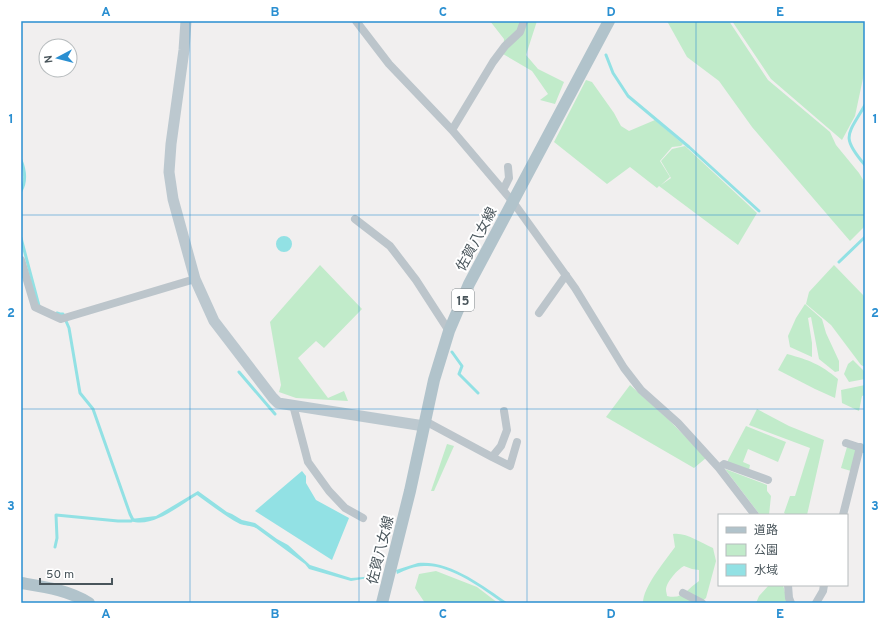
<svg xmlns="http://www.w3.org/2000/svg" width="886" height="624" font-family="Overpass,'Noto Sans JP',sans-serif">
<rect width="100%" height="100%" fill="#f1efef"/>
<!-- green -->
<path fill="#c1ebca" fill-rule="evenodd" d="M 490,21 L 537,21 L 526,55 L 538,69 L 564,82 L 555,104 L 540,100 L 548,94 L 532,71 L 503,54 L 504,39 Z
M 667,21 L 729,21 L 768,80 L 830,132 L 836,145 L 859,173 L 865,183 L 865,226 L 850,241 L 752,127 L 719,81 L 687,57 Z
M 732,21 L 865,21 L 865,69 L 855,116 L 842,140 L 771,79 Z
M 586,80 L 592,82 L 614,113 L 621,126 L 629,131 L 655,120 L 683,144 L 681,146 L 672,147 L 660,161 L 670,177 L 661,185 L 671,178 L 661,161 L 672,149 L 685,146 L 757,213 L 738,245 L 659,186 L 657,188 L 630,167 L 607,184 L 554,142 Z
M 320,265 L 362,309 L 324,348 L 316,341 L 298,358 L 328,398 L 344,391 L 348,401 L 296,398 L 279,392 L 281,385 L 270,322 Z
M 834,265 L 865,297 L 865,367 L 861,365 L 831,325 L 806,304 L 809,292 Z
M 805,304 L 822,319 L 826,333 L 839,361 L 839,371 L 835,372 L 819,359 L 811,317 L 808,318 L 812,343 L 812,357 L 790,347 L 788,336 L 796,318 Z
M 787,354 C 809,360 820,364 838,379 L 835,398 L 815,389 L 778,370 Z
M 853,360 L 864,371 L 865,379 L 849,382 L 844,374 L 848,364 Z
M 630,385 L 669,420 L 706,458 L 694,468 L 606,417 Z
M 865,385 L 865,395 L 862,396 L 859,411 L 842,403 L 841,390 Z
M 757,409 L 789,426 L 824,440 L 807,515 L 787,515 L 784,513 L 790,496 L 795,496 L 810,448 L 749,425 Z
M 746,426 L 786,442 L 778,462 L 748,449 L 743,462 L 750,465 L 749,470 L 727,462 Z
M 447,444 L 454,446 L 434,491 L 431,491 Z
M 847,447 L 857,449 L 851,471 L 841,468 Z
M 725,469 L 767,485 L 767,491 L 771,496 L 769,515 L 760,515 Z
M 673,534 C 686,532 701,543 713,548 L 716,561 L 706,598 L 700,603 L 643,603 C 643,587 665,561 675,547 ZM 684,566 L 692,569 L 699,570 L 699,581 C 687,589 683,600 667,596 C 667,594 666,592 666,590 C 666,582 678,569 684,566 Z
M 436,571 L 477,587 L 498,603 L 425,603 L 415,588 L 419,574 Z
M 769,585 L 783,585 L 788,603 L 756,603 L 759,596 Z"/>
<!-- water -->
<path fill="#92e1e4" d="M276 244a8 8 0 1 1 16 0a8 8 0 1 1-16 0Z
M 302,471 L 306,476 L 306,483 L 316,500 L 349,518 L 332,560 L 255,511 Z
M 198,491 L 227,512 L 232,514 L 242,520 L 255,523 L 277,539 L 288,545 L 310,565 L 351,578 L 364,577 L 380,573 L 380,576 L 351,581 L 309,569 L 305,564 L 256,528 C 250,525 245,526 240,524 C 225,516 211,505 197,495 C 180,505 152,529 131,521 L 131,519 L 156,516 Z
M 418,563 C 450,560 483,586 508,603 L 503,603 C 483,589 450,564 424,566 C 414,566 406,570 397,574 L 396,570 Z"/>
<g fill="none" stroke-linecap="round" stroke-linejoin="round">
<!-- stream -->
<path stroke="#92e1e4" stroke-width="3" d="M 606,55 L 613,73 L 628,96 L 689,147 L 759,211
M 865,105 C 848,135 840,136 865,165
M 21,160 C 25,170 26,182 21,191
M 21,238 L 39,306
M 839,262 L 865,237
M 57,313 L 60,314 L 63,314 L 69,328 L 80,393 L 93,409 L 130,514 L 133,520 L 134,520
M 452,352 L 462,366 L 459,374 L 478,393
M 239,372 L 275,414
M 55,547 L 57,538 L 56,515 L 118,521 L 131,521"/>
<!-- street -->
<path stroke="#bcc5cb" stroke-width="8" d="M 356,21 L 389,64 L 452,130 L 513,202 L 575,288 L 624,368 L 641,390 L 678,423 L 719,468 L 755,515
M 452,130 L 493,62 L 505,46 L 520,32 L 524,21
M 503,190 L 509,178 L 508,167
M 355,219 L 390,246 L 416,280 L 449,331
M 21,260 L 35,307 L 61,319 L 195,279
M 539,313 L 566,275
M 293,405 L 308,462 L 329,491 L 345,508 L 363,518
M 425,421 L 492,457 L 501,446 L 507,430 L 504,411
M 846,443 L 864,449
M 492,457 L 510,466 L 517,442
M 719,468 L 724,464 L 768,480
M 843,515 L 860,447
M 788,585 L 789,598 L 791,603
M 683,593 L 702,603
M 816,603 L 823,591 L 824,585"/>
<!-- secondary -->
<path stroke="#bcc8cf" stroke-width="11" d="M 186,21 L 184,50 L 171,144 L 169,172 L 173,199 L 195,279 L 214,321 L 273,398 L 278,403 L 424,426"/>
<!-- primary -->
<path stroke="#b1c3cb" stroke-width="12" d="M 21,583 C 45,587 68,590 89,603
M 382,603 L 410,491 L 434,380 L 449,331 L 469,284 L 609,21"/>
</g>
<!-- grid -->
<path fill="none" stroke="#2a8fd1" stroke-width="1" stroke-opacity="0.55" d="M 190,21 L 190,603M 359,21 L 359,603M 527,21 L 527,603M 696,21 L 696,603M 21,215 L 865,215M 21,409 L 865,409"/>
<g text-anchor="middle" stroke-width="4" stroke-linejoin="round" paint-order="stroke">
<!-- shield labels -->
<rect fill="#fff" stroke="#80888c" stroke-width="1" x="452" y="289" width="22" height="22" rx="3"/>
<g font-size="13" font-weight="bold" fill="#49555b">
<text x="463" y="305">15</text>
</g>
<!-- street labels -->
<g font-size="14" fill="#49555b" stroke="#fff">
<text transform="translate(476 239) rotate(-62)" y="5">佐賀八女線</text>
<text transform="translate(380 550) rotate(-76)" y="5">佐賀八女線</text>
</g>
</g>
<!-- border -->
<rect width="886" height="624" fill="none" stroke="#ffffff" stroke-width="44"/>
<!-- legend -->
<rect x="718" y="514" width="130" height="72" fill="#ffffff" stroke="#b6bbbd"/>
<rect x="726" y="527" width="20" height="6" fill="#b1c3cb" stroke="#b6bbbd"/>
<text x="754" y="534" font-size="12" fill="#49555b">道路</text>
<rect x="726" y="544" width="20" height="12" fill="#c1ebca" stroke="#b6bbbd"/>
<text x="754" y="554" font-size="12" fill="#49555b">公園</text>
<rect x="726" y="564" width="20" height="12" fill="#92e1e4" stroke="#b6bbbd"/>
<text x="754" y="574" font-size="12" fill="#49555b">水域</text>
<!-- north arrow -->
<g transform="translate(58 58) rotate(263)"><circle r="19" fill="#ffffff" stroke="#b6bbbd"/>
<path d="M0-3L7 15L0 10L-7 15Z" fill="#2a8fd1"/>
<text y="-6" font-size="11" font-weight="bold" text-anchor="middle" fill="#49555b">N</text>
</g>
<!-- scale -->
<path d="M40 578v6h72v-6" fill="none" stroke="#49555b" stroke-width="2"/>
<text x="46" y="578" font-size="12" fill="#49555b" stroke="#ffffff" stroke-width="3" paint-order="stroke">50 m</text>
<rect x="22" y="22" width="842" height="580" fill="none" stroke="#2a8fd1" stroke-width="1.5"/>
<g font-size="13" text-anchor="middle" font-weight="bold" fill="#2a8fd1">
<text x="106" y="16">A</text>
<text x="275" y="16">B</text>
<text x="443" y="16">C</text>
<text x="611" y="16">D</text>
<text x="780" y="16">E</text>
<text x="11" y="123">1</text>
<text x="875" y="123">1</text>
<text x="11" y="317">2</text>
<text x="875" y="317">2</text>
<text x="11" y="510">3</text>
<text x="875" y="510">3</text>
<text x="106" y="618">A</text>
<text x="275" y="618">B</text>
<text x="443" y="618">C</text>
<text x="611" y="618">D</text>
<text x="780" y="618">E</text>
</g>
</svg>
